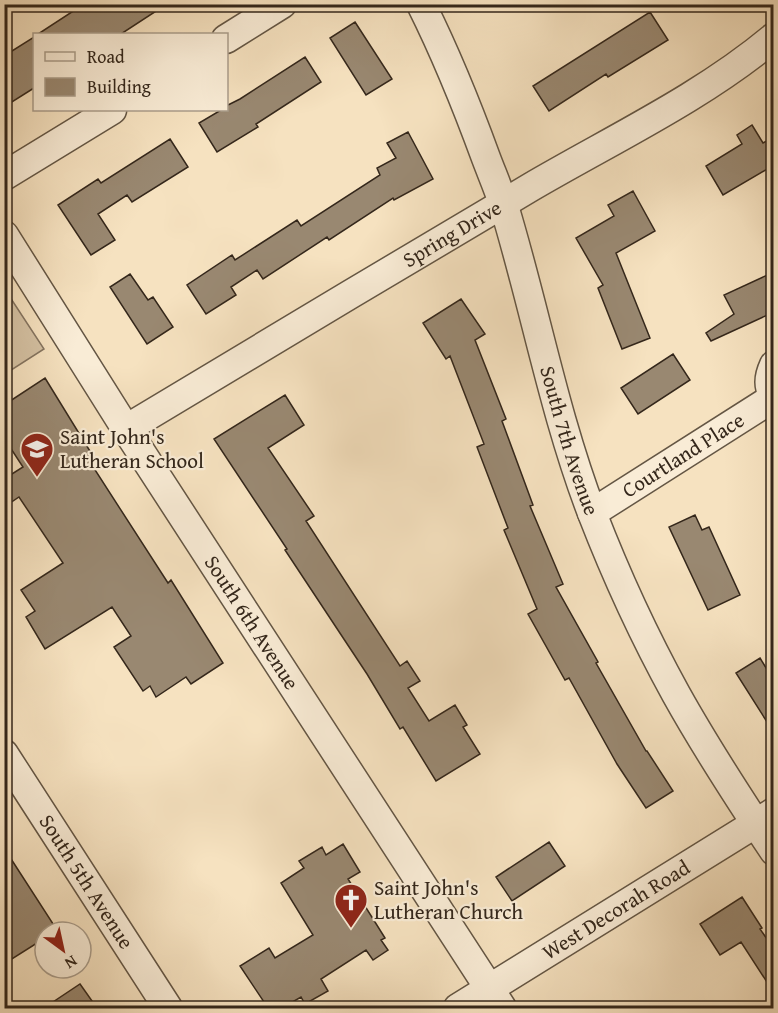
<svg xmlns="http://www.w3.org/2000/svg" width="778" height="1013" font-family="'Gentium Book Plus',serif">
<rect width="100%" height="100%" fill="#f6e2c0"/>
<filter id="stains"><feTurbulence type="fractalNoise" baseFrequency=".00333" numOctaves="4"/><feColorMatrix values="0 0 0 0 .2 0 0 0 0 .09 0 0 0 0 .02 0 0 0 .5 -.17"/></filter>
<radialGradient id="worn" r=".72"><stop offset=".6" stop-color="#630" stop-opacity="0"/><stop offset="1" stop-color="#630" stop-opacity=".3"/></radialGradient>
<!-- green -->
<path fill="#d5c2a4" stroke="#847460" stroke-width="1.5" d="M 4,288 L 44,349 L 5,374 L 4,374 Z"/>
<!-- building -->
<path fill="#998871" stroke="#34271b" stroke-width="1.5" d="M 84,4 L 167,4 L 121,34 L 38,34 Z
M 650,12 L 668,40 L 608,77 L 606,74 L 549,111 L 533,86 Z
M 355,22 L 392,79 L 366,95 L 330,38 Z
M 34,37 L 34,88 L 4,107 L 4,56 Z
M 305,57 L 321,82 L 256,124 L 258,127 L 217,152 L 199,123 L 221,110 L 226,110 L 226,106 L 240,99 Z
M 752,125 L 763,143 L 774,137 L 774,165 L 723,195 L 706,166 L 742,144 L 737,135 Z
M 408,132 L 433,179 L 394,200 L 393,198 L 329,240 L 327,237 L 263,279 L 257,270 L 231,287 L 236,295 L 206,314 L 187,285 L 232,255 L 235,260 L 297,220 L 301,226 L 380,175 L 377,168 L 396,158 L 387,143 Z
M 170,139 L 188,167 L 132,202 L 127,195 L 98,214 L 115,240 L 91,255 L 58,205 L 98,179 L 101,183 Z
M 633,191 L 655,231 L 616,253 L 650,338 L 622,349 L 598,288 L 603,285 L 576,238 L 614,216 L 608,205 Z
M 774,272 L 774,312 L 711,341 L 706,333 L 734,314 L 724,295 Z
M 130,274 L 148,300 L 153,297 L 173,327 L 147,344 L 110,287 Z
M 461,299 L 485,334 L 475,340 L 506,419 L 502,421 L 533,505 L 530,506 L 563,584 L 556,587 L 598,662 L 596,663 L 646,751 L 647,751 L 673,791 L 646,808 L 617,764 L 569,678 L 565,680 L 528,614 L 537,609 L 504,530 L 508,528 L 477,447 L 484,444 L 450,356 L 446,359 L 423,323 Z
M 673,354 L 690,380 L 638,414 L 621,388 Z
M 45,378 L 93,456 L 88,459 L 168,583 L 171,580 L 223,663 L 191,684 L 186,677 L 156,697 L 150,686 L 143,691 L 114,647 L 131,636 L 112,607 L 45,649 L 26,617 L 35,611 L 21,590 L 63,563 L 19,497 L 4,507 L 4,479 L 23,467 L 4,438 L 4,405 Z
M 285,395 L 304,425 L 268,448 L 314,516 L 306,521 L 400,666 L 407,661 L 420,681 L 408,688 L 429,721 L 455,705 L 467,725 L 463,727 L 480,754 L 436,781 L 403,727 L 400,729 L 367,674 L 285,550 L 287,549 L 214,439 Z
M 695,515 L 702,530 L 709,527 L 740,595 L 708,610 L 669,527 Z
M 760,658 L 774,681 L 774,733 L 736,673 Z
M 549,842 L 565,866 L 512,901 L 496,877 Z
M 343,844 L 360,872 L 348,879 L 385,938 L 381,940 L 388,950 L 373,960 L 366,950 L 321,979 L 328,991 L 305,1004 L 301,997 L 282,1008 L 268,1008 L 240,966 L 269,948 L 275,958 L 313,935 L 281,883 L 304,868 L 299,861 L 322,847 L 326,855 Z
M 4,848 L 57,930 L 54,932 L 45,932 L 45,938 L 4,964 Z
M 742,897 L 762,928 L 760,929 L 774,949 L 774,993 L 741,942 L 720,955 L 700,924 Z
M 80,984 L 97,1008 L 44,1008 Z"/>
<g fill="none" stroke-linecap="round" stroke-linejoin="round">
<!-- minor casing -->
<g stroke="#645644" stroke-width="31">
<g id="minor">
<path id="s1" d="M 421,4 C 446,54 467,106 486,158 C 492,174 499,190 504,206 C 535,308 554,414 592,513 C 616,575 644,636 676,694 C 706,748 740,800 774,851"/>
<path d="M 226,39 L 282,4"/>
<path d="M 4,176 L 112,110"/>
<path id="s2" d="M 4,235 L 126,429 L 502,1008"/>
<path d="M 774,365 C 768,378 768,386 774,398"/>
<path id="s3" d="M 126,429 C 260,348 396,267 531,187 C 613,139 701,98 774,37"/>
<path id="s4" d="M 592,513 L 773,398"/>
<path id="s5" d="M 4,754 L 168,1008"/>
<path id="s6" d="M 458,1008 L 774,812"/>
</g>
</g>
<!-- minor -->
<use href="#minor" stroke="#f9ecd6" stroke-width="28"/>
</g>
<!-- icons -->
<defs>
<g id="school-pin" transform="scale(1.725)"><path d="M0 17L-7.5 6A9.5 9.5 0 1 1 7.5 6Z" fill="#8f2418" stroke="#f9ecd6"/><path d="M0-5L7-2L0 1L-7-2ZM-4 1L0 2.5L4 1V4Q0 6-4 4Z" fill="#fff"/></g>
<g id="church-pin" transform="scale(1.725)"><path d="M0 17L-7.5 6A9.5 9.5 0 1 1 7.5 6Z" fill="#8f2418" stroke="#f9ecd6"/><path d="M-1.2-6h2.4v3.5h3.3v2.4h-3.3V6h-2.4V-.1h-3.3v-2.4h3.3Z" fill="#fff"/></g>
</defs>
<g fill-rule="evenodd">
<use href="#school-pin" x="37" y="449"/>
<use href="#church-pin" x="351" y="900"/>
</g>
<g text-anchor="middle" stroke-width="4.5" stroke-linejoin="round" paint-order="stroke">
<!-- street labels -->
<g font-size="21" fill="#34271b" stroke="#f9ecd6">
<text dy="7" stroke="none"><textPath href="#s3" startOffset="380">Spring Drive</textPath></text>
<text dy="7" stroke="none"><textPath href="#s1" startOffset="462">South 7th Avenue</textPath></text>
<text dy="7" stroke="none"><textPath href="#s4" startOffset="108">Courtland Place</textPath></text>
<text dy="7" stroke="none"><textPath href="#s2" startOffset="460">South 6th Avenue</textPath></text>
<text dy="7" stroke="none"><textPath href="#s5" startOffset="152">South 5th Avenue</textPath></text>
<text dy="7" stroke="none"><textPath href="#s6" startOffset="186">West Decorah Road</textPath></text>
</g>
<!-- poi labels -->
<g font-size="21" fill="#34271b" stroke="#f9ecd6" text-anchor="start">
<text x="60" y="444">Saint John's<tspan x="60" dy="24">Lutheran School</tspan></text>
<text x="374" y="895">Saint John's<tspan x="374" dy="24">Lutheran Church</tspan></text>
</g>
</g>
<!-- margin -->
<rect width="778" height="1013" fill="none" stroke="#f6e2c0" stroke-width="24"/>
<rect x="6" y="6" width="766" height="1001" fill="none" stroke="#34271b" stroke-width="3"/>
<rect x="12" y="12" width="754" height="989" fill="none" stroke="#34271b" stroke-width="1.5"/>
<!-- legend -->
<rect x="33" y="33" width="195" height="78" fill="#f9ecd6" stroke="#aa9d8b" stroke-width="1.5"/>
<rect x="45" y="52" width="30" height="9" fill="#f9ecd6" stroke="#aa9d8b" stroke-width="1.5"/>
<text x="87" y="63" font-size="18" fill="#34271b">Road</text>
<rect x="45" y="78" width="30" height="18" fill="#998871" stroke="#aa9d8b" stroke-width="1.5"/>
<text x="87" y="93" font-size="18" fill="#34271b">Building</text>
<!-- north arrow -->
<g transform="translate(63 950) rotate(147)"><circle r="28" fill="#f9ecd6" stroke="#aa9d8b" stroke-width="1.5"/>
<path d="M0-4.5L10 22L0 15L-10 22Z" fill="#8f2418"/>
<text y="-9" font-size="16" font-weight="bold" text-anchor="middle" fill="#34271b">N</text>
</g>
<rect width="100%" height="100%" filter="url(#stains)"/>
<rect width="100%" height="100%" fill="url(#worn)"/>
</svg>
